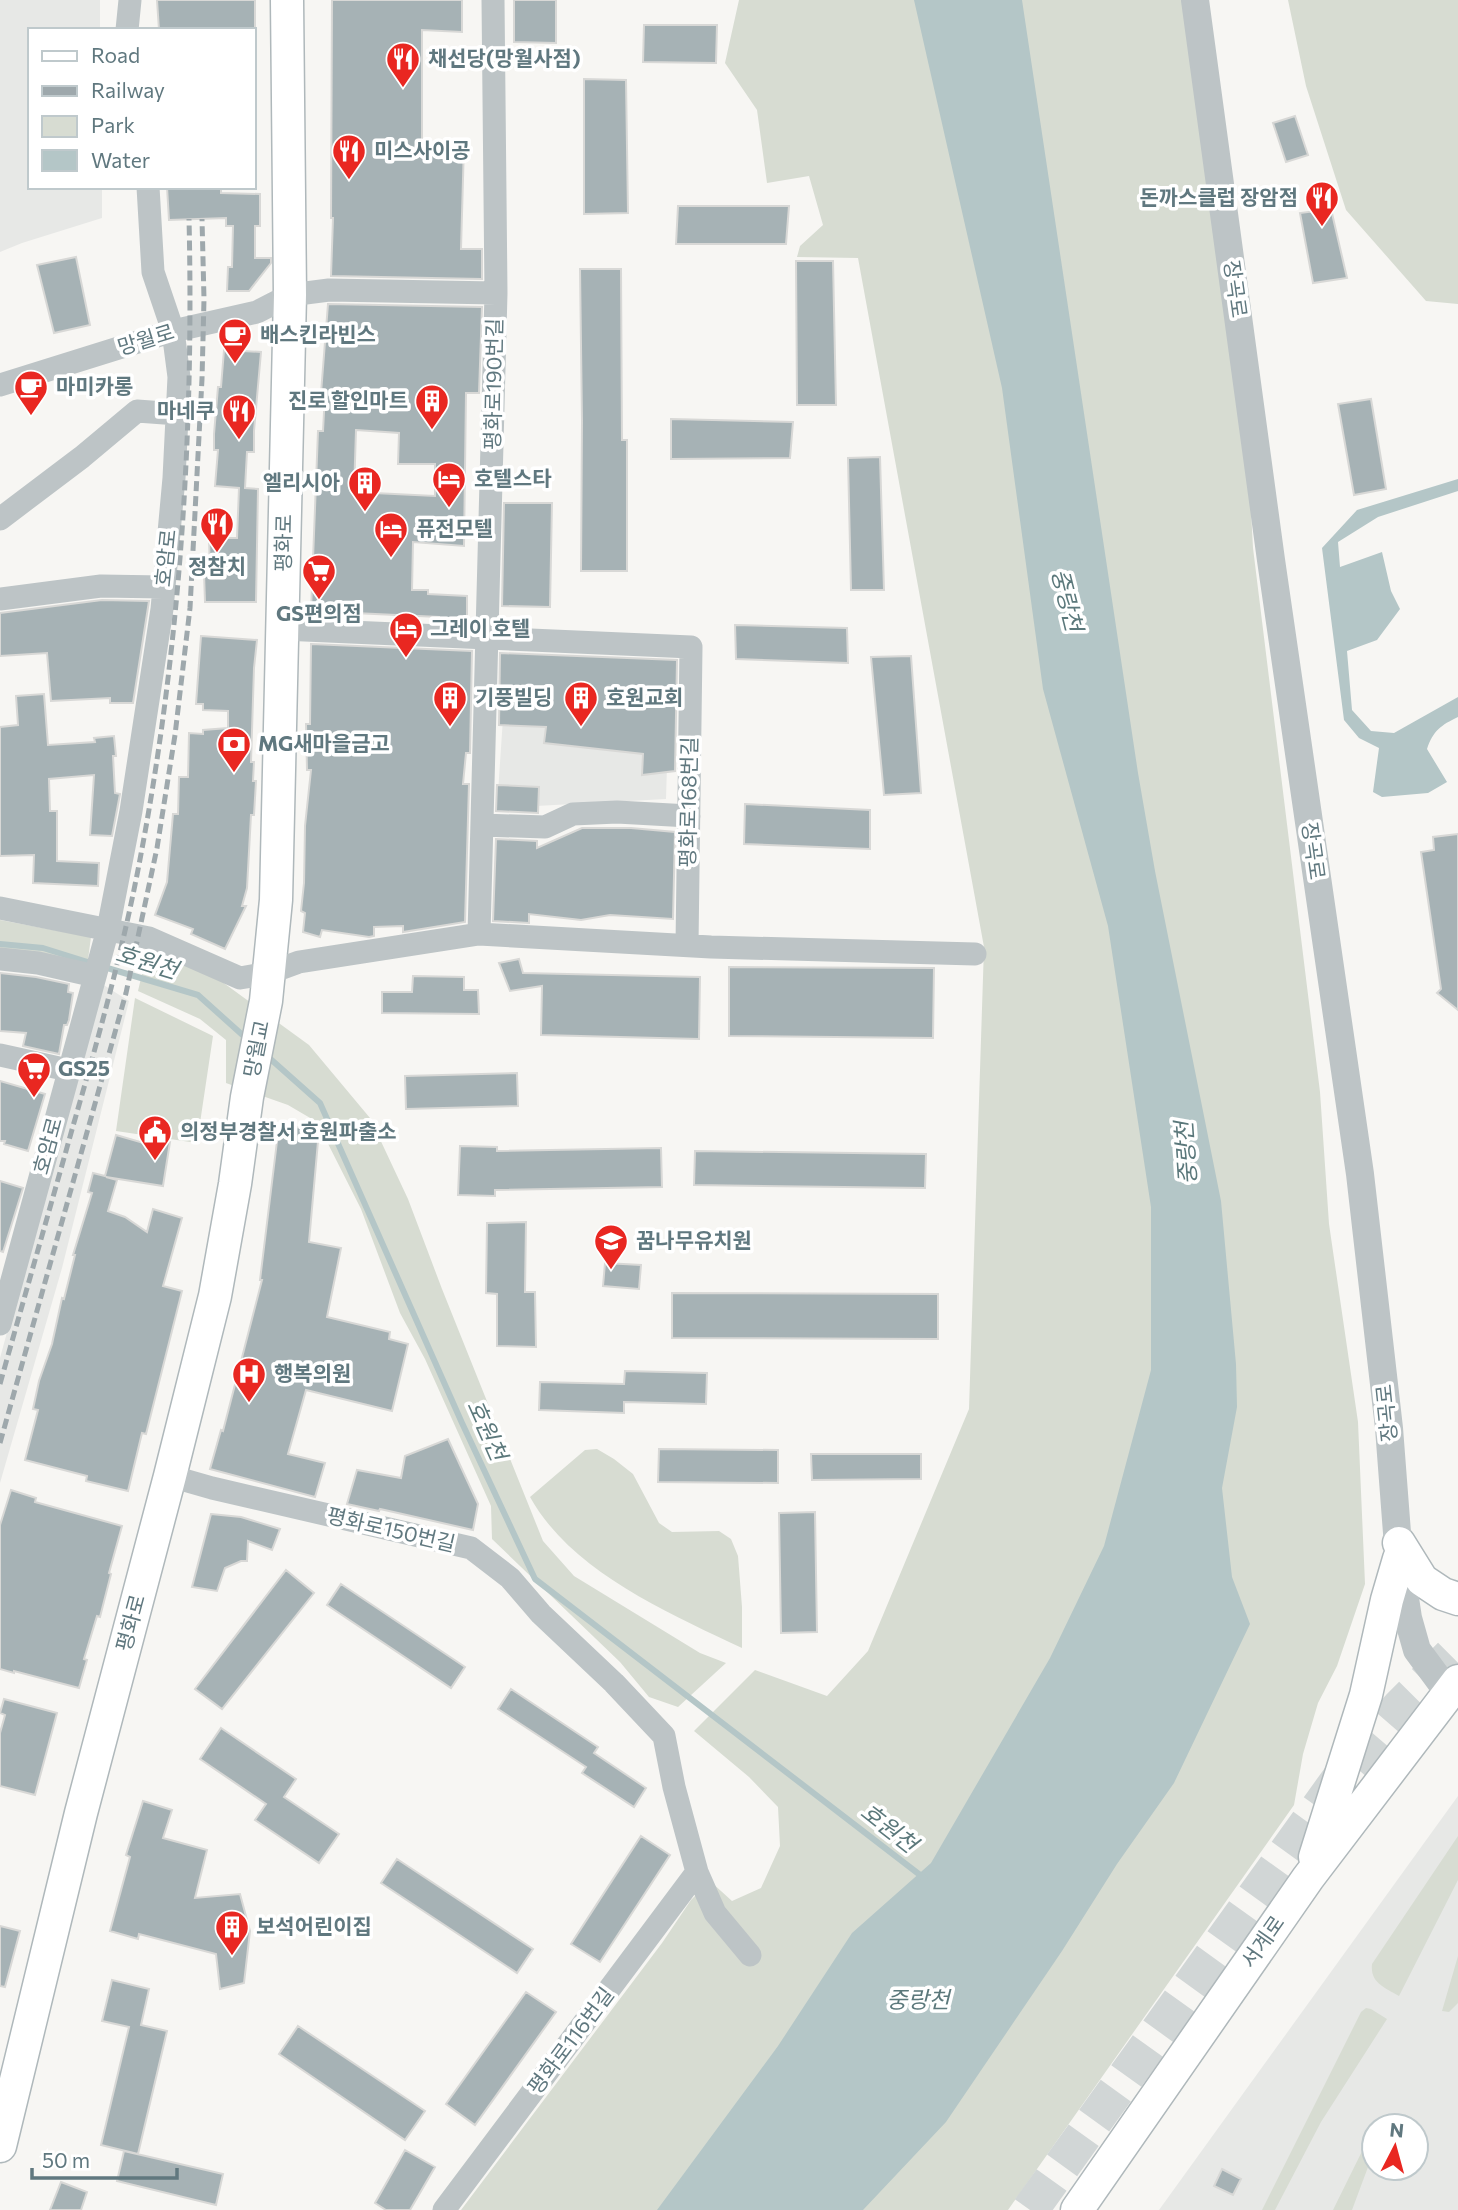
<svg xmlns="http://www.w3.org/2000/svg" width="1458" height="2210" font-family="Commissioner,'Noto Sans KR',sans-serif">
<rect width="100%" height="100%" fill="#f7f6f3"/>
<!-- built -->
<path fill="#e7e8e6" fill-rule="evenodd" d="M 0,0 L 100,0 L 100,30 L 30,30 L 30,187 L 102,187 L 102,218 L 22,243 L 0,252 Z
M 507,658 L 670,665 L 666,799 L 497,808 Z
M 102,984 L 129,1001 L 62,1268 L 0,1483 L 0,1358 Z
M 1458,1796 L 1458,2210 L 1159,2210 ZM 1374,2126 L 1416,2126 L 1416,2168 L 1374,2168 Z"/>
<!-- green -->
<path fill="#d7dcd2" d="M 739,0 L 1186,0 L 1250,492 L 1253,548 L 1320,1092 L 1329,1224 L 1358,1422 L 1365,1584 L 1337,1666 L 1318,1703 L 1303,1754 L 1294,1805 L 1008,2210 L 461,2210 L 662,1943 L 691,1900 L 710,1881 L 732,1901 L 761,1888 L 780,1846 L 778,1807 L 749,1777 L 694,1731 L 755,1670 L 827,1696 L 868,1651 L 969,1409 L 984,947 L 858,258 L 797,257 L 800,246 L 823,225 L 809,176 L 767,183 L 757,110 L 725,63 Z
M 1288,0 L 1458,0 L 1458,304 L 1426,301 L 1346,210 L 1306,86 Z
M 0,920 L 91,937 L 87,967 L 0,953 Z
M 148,948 L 221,981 L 309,1045 L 370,1118 L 408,1199 L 442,1289 L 543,1541 L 574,1576 L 700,1653 L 726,1663 L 678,1707 L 649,1697 L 620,1662 L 492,1539 L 491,1506 L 425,1359 L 400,1313 L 361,1209 L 317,1122 L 288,1105 L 226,1083 L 226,1040 L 200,1019 L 138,991 Z
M 135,998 L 213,1036 L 197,1143 L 116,1131 Z
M 597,1449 L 614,1459 L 633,1474 L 659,1523 L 672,1532 L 719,1531 L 731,1539 L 738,1556 L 742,1607 L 742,1648 C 668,1613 571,1571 530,1497 L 585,1450 Z
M 1458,1836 L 1458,1880 L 1399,1996 C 1384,1987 1370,1983 1372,1964 Z
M 1458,1956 L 1458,2003 L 1449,2012 L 1442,2011 Z
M 1366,2008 L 1371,2009 L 1387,2019 L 1321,2122 L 1275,2210 L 1262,2210 L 1361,2012 Z
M 1374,2127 L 1374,2151 L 1352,2210 L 1333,2210 Z"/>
<!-- water -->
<path fill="#b4c6c7" d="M 914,0 L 1022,0 L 1138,773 L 1155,871 L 1221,1201 L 1236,1364 L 1237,1407 L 1222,1488 L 1232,1577 L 1250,1624 L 1174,1783 L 1117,1864 L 1062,1951 L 946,2122 L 863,2210 L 657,2210 L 778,2046 L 852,1933 L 931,1863 L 1050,1658 L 1104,1546 L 1151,1370 L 1151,1207 L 1108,926 L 1043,689 L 1002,388 Z
M 1458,479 L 1458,491 L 1378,517 L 1338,542 L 1340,567 L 1382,552 L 1391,591 L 1400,609 L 1377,640 L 1347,651 L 1352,710 L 1371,731 L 1394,733 L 1458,697 L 1458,717 C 1441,725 1433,731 1427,749 L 1447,782 L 1428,793 L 1382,797 L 1373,792 L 1379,748 L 1359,738 L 1344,720 L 1322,548 L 1357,510 Z"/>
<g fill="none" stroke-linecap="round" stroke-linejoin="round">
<!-- stream -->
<path stroke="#b4c6c7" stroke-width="6" d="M 0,944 L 43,948 L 94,964
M 104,967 L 198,995 L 247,1039
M 266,1055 L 320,1103 L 462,1423 L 535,1579 L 924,1878"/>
</g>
<!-- building -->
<path fill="#a6b2b5" stroke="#d8d8d6" stroke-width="2" fill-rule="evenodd" d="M 157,0 L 255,0 L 255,30 L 159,30 Z
M 332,0 L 462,0 L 462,32 L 422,30 L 422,144 L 464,144 L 461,249 L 482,249 L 482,279 L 331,276 L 333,218 L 331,218 Z
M 514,0 L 556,0 L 556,43 L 514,42 Z
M 644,25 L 717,25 L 716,63 L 643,62 Z
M 584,79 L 626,80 L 628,213 L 584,214 Z
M 1295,116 L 1308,155 L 1286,162 L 1273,123 Z
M 167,187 L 221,187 L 221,193 L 260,194 L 260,226 L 255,226 L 255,258 L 271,258 L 271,263 L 249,291 L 227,291 L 228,267 L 232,267 L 233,226 L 226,226 L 226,218 L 169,220 Z
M 678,206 L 789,206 L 786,244 L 676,244 Z
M 1331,209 L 1347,278 L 1313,283 L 1300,213 Z
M 76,257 L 90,325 L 54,333 L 37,265 Z
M 796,261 L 833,261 L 836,405 L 797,405 Z
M 580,269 L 621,269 L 622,440 L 627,440 L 627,571 L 581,571 L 582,422 Z
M 328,304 L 482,307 L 479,393 L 466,393 L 464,546 L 413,542 L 412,590 L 428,590 L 428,594 L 467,596 L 467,619 L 448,618 L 451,622 L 439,622 L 439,617 L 311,611 L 318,431 L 323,431 L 325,393 L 321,393 ZM 356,430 L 399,433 L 398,464 L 435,464 L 435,496 L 354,492 Z
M 224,350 L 261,352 L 254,431 L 254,452 L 247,452 L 245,488 L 258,489 L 256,602 L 205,602 L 204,573 L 210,573 L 209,538 L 237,538 L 239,488 L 215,486 L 218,450 L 214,450 L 214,434 L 218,387 L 221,387 Z
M 1371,399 L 1386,489 L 1354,495 L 1338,404 Z
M 671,419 L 793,422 L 790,458 L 671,459 Z
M 880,457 L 884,590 L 851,590 L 848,458 Z
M 504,503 L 552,503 L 550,607 L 502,606 Z
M 102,600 L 149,601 L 133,703 L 110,703 L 110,698 L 51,701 L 47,653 L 0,656 L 0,613 Z
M 735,625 L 847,628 L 848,663 L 736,659 Z
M 201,636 L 257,640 L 254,668 L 251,762 L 254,762 L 253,781 L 256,781 L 254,815 L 251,815 L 247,888 L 242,906 L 246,906 L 225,949 L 191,934 L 193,929 L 155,915 L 167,882 L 173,814 L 178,814 L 179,777 L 188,777 L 189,733 L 203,734 L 203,730 L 228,728 L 228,711 L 203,710 L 203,704 L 196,704 Z
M 311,644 L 472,651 L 470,753 L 466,753 L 463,784 L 469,784 L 465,922 L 403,932 L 403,926 L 374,927 L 374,936 L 369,937 L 322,930 L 320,937 L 303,932 L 305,913 L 301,911 L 304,883 L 305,826 L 311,770 L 307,770 L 306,724 L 310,724 Z
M 500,653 L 677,660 L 675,771 L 642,775 L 643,754 L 544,743 L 546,727 L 499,725 Z
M 911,656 L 921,793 L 884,795 L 871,657 Z
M 44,694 L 48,745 L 95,742 L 94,738 L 114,736 L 116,756 L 113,756 L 115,793 L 120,794 L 112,836 L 90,835 L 94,775 L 49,779 L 50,811 L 57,811 L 57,861 L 99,863 L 98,886 L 33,883 L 34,855 L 0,856 L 0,727 L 18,725 L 16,696 Z
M 497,785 L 539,787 L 538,813 L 496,811 Z
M 745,804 L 870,810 L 870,849 L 744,844 Z
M 582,828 L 631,828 L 675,832 L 673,919 L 610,915 L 581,920 L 529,914 L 529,923 L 493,921 L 496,839 L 537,841 L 537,848 Z
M 1458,834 L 1458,1010 L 1437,993 L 1441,989 L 1421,852 L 1434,850 L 1433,837 Z
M 519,959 L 523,973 L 700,977 L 699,1039 L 541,1035 L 542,986 L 510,991 L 499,963 Z
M 729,967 L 934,968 L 933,1038 L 729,1036 Z
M 0,973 L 36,977 L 69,984 L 68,992 L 73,993 L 69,1020 L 67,1025 L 64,1025 L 59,1054 L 23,1046 L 26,1033 L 0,1031 Z
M 413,976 L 464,977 L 464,990 L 478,990 L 479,1014 L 382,1013 L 382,992 L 412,992 Z
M 517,1073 L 518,1106 L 406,1109 L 405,1076 Z
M 0,1081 L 45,1094 L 28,1151 L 4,1144 L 5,1141 L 0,1141 Z
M 279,1125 L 319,1130 L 309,1242 L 341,1248 L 327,1317 L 390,1332 L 389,1339 L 408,1344 L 392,1411 L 306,1390 L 288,1454 L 325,1463 L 315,1497 L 210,1469 L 221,1430 L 223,1431 L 262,1280 L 260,1280 Z
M 116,1135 L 147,1144 L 148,1139 L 170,1142 L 163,1186 L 106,1177 L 117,1180 L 108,1211 L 125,1217 L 147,1232 L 153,1209 L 182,1218 L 163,1286 L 182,1291 L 146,1434 L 142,1433 L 128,1491 L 86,1481 L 87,1476 L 25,1460 L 38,1410 L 33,1409 L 39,1381 L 52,1344 L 62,1298 L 64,1299 L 75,1255 L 73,1255 L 92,1193 L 88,1192 L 93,1173 L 105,1176 Z
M 460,1146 L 497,1147 L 497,1151 L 661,1148 L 662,1187 L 495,1190 L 495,1196 L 458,1195 Z
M 695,1151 L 926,1154 L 925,1188 L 694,1185 Z
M 0,1181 L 23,1188 L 3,1252 L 0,1251 Z
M 526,1222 L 525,1292 L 535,1292 L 536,1347 L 497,1346 L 497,1294 L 486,1293 L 487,1223 Z
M 605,1263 L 641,1265 L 639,1289 L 603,1286 Z
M 672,1293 L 938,1294 L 938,1339 L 672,1338 Z
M 625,1371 L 707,1373 L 706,1404 L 624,1402 L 624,1413 L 539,1410 L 540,1382 L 624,1384 Z
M 448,1439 L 478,1504 L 473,1530 L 380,1509 L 379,1511 L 347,1504 L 357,1470 L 401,1478 L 405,1456 Z
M 659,1449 L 778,1450 L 778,1483 L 658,1482 Z
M 811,1454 L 921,1454 L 921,1479 L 812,1480 Z
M 11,1490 L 36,1498 L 35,1502 L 122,1526 L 109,1573 L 111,1574 L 100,1617 L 97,1616 L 84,1659 L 87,1660 L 79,1688 L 14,1671 L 14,1673 L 0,1669 L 0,1525 Z
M 815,1512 L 817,1632 L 781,1633 L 779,1513 Z
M 211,1514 L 241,1517 L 280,1529 L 272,1550 L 248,1541 L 247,1561 L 241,1561 L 225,1568 L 217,1591 L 192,1587 Z
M 286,1570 L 314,1593 L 222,1709 L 195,1689 Z
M 341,1584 L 465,1667 L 451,1688 L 327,1605 Z
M 511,1689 L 598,1747 L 594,1753 L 646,1788 L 634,1807 L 582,1773 L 586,1767 L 498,1709 Z
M 4,1699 L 57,1713 L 35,1795 L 0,1786 L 0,1733 L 5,1715 L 0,1713 Z
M 221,1728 L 296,1779 L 284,1797 L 339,1834 L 319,1863 L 255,1820 L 266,1804 L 200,1759 Z
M 143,1801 L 172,1810 L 163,1838 L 207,1850 L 195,1898 L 240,1894 L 250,1931 L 244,1983 L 220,1989 L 216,1954 L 139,1934 L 138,1939 L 110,1931 L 130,1857 L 126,1855 Z
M 641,1836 L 670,1855 L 600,1962 L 571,1944 Z
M 397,1859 L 533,1949 L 517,1973 L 381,1883 Z
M 0,1926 L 20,1931 L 5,1987 L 0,1986 Z
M 112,1980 L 149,1989 L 141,2025 L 167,2031 L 138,2154 L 101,2145 L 129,2027 L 102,2021 Z
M 526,1992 L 556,2012 L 475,2125 L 446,2104 Z
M 298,2026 L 425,2111 L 405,2140 L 279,2054 Z
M 405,2150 L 435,2167 L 410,2210 L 386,2210 L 375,2203 Z
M 124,2151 L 223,2174 L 216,2205 L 117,2181 Z
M 1222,2169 L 1241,2179 L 1233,2195 L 1214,2186 Z
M 61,2182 L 87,2192 L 81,2210 L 50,2210 Z"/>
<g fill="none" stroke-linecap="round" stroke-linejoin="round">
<!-- trunk-tunnel -->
<path stroke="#d1d6d6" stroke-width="37" stroke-dasharray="37 18" stroke-linecap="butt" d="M 1030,2210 L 1349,1766 L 1400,1707 L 1458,1649"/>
<!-- secondary casing -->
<g stroke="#afb8bb" stroke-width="35">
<path id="secondary" d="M 1399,1543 L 1422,1580 L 1443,1594 L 1458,1599
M 1315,1857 L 1366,1695 L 1387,1600 L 1399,1559
M 0,2146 L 81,1813 L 170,1476 L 215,1296 L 235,1184 L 247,1097 L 266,1001 L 276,900 L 290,295 L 287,0
M 1077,2210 L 1308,1878 L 1458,1681"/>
</g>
<!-- minor -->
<path stroke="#bdc4c6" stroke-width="23" d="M 127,30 L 130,0
M 0,385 L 173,331 L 257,312 L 290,295 L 329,290 L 496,293
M 0,519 L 82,457 L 137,411 L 178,414
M 0,599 L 101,586 L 163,587
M 282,629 L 691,647 L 687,945
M 482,825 L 545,827 L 573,814 L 617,812 L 689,816
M 0,908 L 149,938 L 240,978 L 269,973 L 299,962 L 479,934 L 711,947 L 975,954
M 479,934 L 496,293 L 493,0
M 0,959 L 38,963 L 95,976
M 0,1055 L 68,1070
M 0,1324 L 108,929 L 131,811 L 162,609 L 174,478 L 179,377 L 173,331 L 153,272 L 148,187
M 170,1476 L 212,1488 L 471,1548 L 510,1578 L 541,1614 L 614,1683 L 664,1736 L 674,1787 L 697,1872 L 715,1913 L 750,1955
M 444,2210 L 697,1872"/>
<!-- tertiary -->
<path stroke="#bdc4c6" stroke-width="28" d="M 1195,0 L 1271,560 L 1360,1174 L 1389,1428 L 1399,1559 L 1408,1618 L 1417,1650 L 1448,1692"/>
<!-- secondary -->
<use href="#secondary" stroke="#fff" stroke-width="32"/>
<!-- rail -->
<path stroke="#9ea8ac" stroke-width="5" stroke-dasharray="10 5" stroke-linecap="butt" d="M 0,1384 C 24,1298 49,1212 73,1126 C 99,1036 124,946 141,854 C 180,648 194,429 189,219
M 0,1443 L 126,993 L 157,848 L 175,735 L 190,608 L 202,379 L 204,299 L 202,219"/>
</g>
<!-- icons -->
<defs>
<g id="restaurant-pin" transform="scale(1.75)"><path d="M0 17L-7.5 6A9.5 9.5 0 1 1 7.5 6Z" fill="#e92721" stroke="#fff"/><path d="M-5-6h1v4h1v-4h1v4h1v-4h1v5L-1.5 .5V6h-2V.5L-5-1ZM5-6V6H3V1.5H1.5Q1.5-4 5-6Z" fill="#fff"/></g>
<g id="cafe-pin" transform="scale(1.75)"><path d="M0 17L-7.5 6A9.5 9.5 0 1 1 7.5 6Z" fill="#e92721" stroke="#fff"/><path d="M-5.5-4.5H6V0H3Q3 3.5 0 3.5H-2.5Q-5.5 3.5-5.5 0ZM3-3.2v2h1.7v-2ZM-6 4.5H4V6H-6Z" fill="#fff"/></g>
<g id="building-pin" transform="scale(1.75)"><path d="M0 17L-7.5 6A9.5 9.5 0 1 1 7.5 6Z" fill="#e92721" stroke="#fff"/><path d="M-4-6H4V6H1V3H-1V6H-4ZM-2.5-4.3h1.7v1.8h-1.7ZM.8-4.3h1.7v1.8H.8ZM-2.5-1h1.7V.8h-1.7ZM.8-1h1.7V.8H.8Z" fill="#fff"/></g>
<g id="hotel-pin" transform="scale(1.75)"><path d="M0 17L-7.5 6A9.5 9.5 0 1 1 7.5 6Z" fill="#e92721" stroke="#fff"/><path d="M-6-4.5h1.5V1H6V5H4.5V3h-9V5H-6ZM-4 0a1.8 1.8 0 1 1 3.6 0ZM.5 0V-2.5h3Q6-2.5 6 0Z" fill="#fff"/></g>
<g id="supermarket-pin" transform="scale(1.75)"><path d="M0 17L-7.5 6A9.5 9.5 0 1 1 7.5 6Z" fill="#e92721" stroke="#fff"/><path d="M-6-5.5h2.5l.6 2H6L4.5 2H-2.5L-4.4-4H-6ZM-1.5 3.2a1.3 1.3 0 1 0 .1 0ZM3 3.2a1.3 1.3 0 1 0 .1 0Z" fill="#fff"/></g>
<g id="bank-pin" transform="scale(1.75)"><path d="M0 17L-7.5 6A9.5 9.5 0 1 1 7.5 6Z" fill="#e92721" stroke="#fff"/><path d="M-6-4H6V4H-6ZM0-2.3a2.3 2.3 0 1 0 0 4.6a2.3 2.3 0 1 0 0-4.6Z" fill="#fff"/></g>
<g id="civic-pin" transform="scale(1.75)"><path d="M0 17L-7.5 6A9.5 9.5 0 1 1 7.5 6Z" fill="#e92721" stroke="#fff"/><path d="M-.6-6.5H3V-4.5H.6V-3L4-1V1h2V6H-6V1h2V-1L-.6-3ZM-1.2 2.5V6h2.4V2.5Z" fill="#fff"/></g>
<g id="school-pin" transform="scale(1.75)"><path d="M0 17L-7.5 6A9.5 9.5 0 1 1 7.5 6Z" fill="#e92721" stroke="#fff"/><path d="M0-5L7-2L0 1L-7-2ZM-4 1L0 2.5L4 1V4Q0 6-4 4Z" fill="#fff"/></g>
<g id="hospital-pin" transform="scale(1.75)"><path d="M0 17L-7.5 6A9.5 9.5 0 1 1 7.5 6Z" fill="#e92721" stroke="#fff"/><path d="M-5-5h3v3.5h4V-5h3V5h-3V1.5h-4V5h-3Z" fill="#fff"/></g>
</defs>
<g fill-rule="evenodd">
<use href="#restaurant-pin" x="403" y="59"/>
<use href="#restaurant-pin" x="349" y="151"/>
<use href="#restaurant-pin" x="1322" y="198"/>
<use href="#cafe-pin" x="235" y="335"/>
<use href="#cafe-pin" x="31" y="387"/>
<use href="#building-pin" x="432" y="401"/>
<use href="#restaurant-pin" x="239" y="411"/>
<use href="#hotel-pin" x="449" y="479"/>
<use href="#building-pin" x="365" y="483"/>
<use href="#restaurant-pin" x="217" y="524"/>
<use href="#hotel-pin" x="391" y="529"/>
<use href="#supermarket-pin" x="319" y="571"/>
<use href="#hotel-pin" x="406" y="629"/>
<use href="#building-pin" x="450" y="698"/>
<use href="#building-pin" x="581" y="698"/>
<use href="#bank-pin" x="234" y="744"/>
<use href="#supermarket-pin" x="34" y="1069"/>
<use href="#civic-pin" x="155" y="1132"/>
<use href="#school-pin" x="611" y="1241"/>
<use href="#hospital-pin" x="249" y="1374"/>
<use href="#building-pin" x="232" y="1927"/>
</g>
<g text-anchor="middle" stroke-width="7" stroke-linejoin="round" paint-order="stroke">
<!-- poi labels -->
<g font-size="21" font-weight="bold" fill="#60787f" stroke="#fff" text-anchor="start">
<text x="428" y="66">채선당(망월사점)</text>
<text x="374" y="158">미스사이공</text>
<text x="1298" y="205" text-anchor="end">돈까스클럽 장암점</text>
<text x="260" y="342">배스킨라빈스</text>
<text x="56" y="394">마미카롱</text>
<text x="408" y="408" text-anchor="end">진로 할인마트</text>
<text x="215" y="418" text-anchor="end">마네쿠</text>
<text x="474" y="486">호텔스타</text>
<text x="340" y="490" text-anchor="end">엘리시아</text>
<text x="416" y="536">퓨전모텔</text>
<text x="217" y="574" text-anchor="middle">정참치</text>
<text x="319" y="621" text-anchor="middle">GS편의점</text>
<text x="430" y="636">그레이 호텔</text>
<text x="475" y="705">기풍빌딩</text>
<text x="606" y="705">호원교회</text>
<text x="258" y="751">MG새마을금고</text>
<text x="58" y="1076">GS25</text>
<text x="180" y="1139">의정부경찰서 호원파출소</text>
<text x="636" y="1248">꿈나무유치원</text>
<text x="274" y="1381">행복의원</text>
<text x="256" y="1934">보석어린이집</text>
</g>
<!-- street labels -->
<g font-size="21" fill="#60787f" stroke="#fff">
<text transform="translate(1235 289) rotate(82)" y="7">장곡로</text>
<text transform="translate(146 340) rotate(-17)" y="7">망월로</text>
<text transform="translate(494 384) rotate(-89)" y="7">평화로190번길</text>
<text transform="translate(284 543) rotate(-89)" y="7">평화로</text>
<text transform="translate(166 558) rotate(-84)" y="7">호암로</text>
<text transform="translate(689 802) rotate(-89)" y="7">평화로168번길</text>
<text transform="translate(1313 851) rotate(82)" y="7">장곡로</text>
<text transform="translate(257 1049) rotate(-79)" y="7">망월교</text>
<text transform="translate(48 1146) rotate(-75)" y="7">호암로</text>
<text transform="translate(1387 1413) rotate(-96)" y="7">장곡로</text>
<text transform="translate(391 1530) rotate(13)" y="7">평화로150번길</text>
<text transform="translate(131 1623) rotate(-75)" y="7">평화로</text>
<text transform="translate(1263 1942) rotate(-55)" y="7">서계로</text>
<text transform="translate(571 2041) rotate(-53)" y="7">평화로116번길</text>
</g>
<!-- water labels -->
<g font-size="23" font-style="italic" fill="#5b787b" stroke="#fff">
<text transform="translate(1067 600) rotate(76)" y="8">중랑천</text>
<text transform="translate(147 962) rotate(17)" y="8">호원천</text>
<text transform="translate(1186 1153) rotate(-94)" y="8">중랑천</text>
<text transform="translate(487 1430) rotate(66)" y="8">호원천</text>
<text transform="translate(889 1828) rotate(38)" y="8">호원천</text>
<text x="918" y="2008">중랑천</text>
</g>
</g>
<!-- legend -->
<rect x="28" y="28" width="228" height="161" fill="#ffffff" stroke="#bfc9cc" stroke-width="2"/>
<rect x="42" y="51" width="35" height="10" fill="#ffffff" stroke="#bfc9cc" stroke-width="2"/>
<text x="91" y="63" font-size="21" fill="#60787f">Road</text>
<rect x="42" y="86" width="35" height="10" fill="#9ea8ac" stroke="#bfc9cc" stroke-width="2"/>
<text x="91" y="98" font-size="21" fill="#60787f">Railway</text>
<rect x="42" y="116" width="35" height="21" fill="#d7dcd2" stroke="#bfc9cc" stroke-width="2"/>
<text x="91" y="133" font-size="21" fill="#60787f">Park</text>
<rect x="42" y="150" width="35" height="21" fill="#b4c6c7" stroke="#bfc9cc" stroke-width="2"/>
<text x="91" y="168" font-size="21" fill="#60787f">Water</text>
<!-- north arrow -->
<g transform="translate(1395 2147) rotate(6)"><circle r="33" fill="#ffffff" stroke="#bfc9cc" stroke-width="2"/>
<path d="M0-5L12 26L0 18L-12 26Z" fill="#e92721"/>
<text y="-10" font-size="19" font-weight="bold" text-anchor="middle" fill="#60787f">N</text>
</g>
<!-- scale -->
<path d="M32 2168v10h145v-10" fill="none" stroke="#60787f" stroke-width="3.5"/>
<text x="42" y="2168" font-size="21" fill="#60787f" stroke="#ffffff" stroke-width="5" paint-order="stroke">50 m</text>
</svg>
